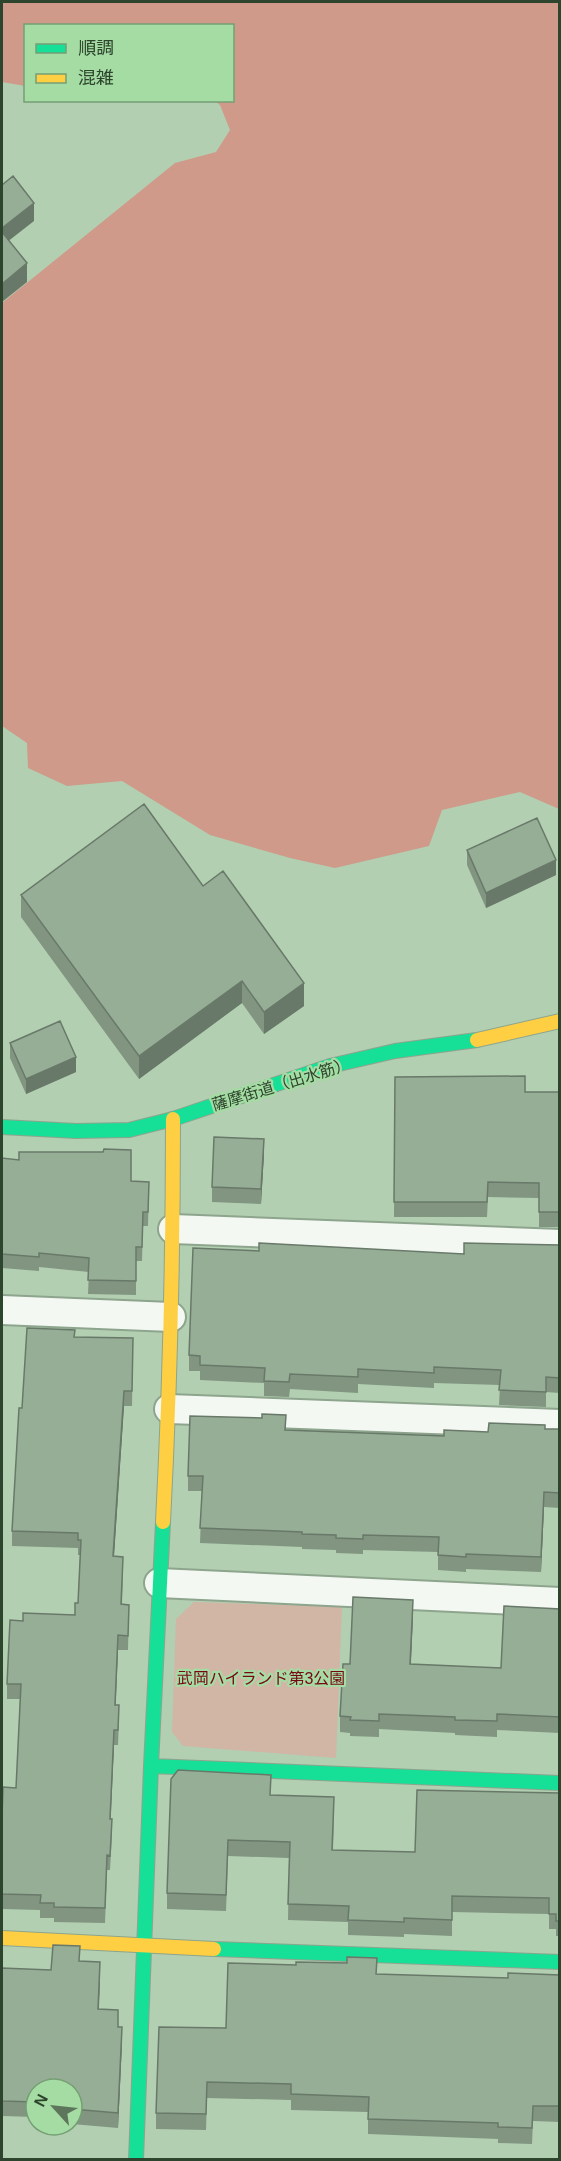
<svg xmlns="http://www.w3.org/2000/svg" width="561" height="2161" font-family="Helvetica,'Noto Sans JP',sans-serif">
<rect width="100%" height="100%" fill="#b2cfb1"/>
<!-- green -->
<path fill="#d1b5a5" d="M 194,1602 L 342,1607 L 336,1758 L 183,1746 L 172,1732 L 176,1619 Z"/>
<!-- forest -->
<path fill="#cf9a8a" d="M 2,2 L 559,2 L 559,809 L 520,792 L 442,810 L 429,846 L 335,868 L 290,858 L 210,835 L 122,781 L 67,786 L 28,768 L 27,743 L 2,726 L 2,303 L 175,163 L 216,152 L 230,130 L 220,105 L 215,101 L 232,100 L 232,26 L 26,26 L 25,86 L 2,82 Z"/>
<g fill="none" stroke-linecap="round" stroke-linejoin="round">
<!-- street casing -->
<g stroke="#8da48d" stroke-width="32">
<path id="street" d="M 173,1229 L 560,1244
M 2,1310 L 171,1317
M 169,1409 L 560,1424
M 159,1583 L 560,1602"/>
</g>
<!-- fast casing -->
<g stroke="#8da48d" stroke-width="16">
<path id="fast" d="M 2,1127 L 76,1131 L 129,1130 L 173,1119 L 330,1066 L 395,1051 L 477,1040
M 151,1766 L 560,1783
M 214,1949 L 560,1962
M 136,2160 L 151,1766 L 163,1522"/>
</g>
<!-- slow casing -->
<g stroke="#8da48d" stroke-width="16">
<path id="slow" d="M 477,1040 L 560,1021
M 163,1522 C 170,1388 173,1253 173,1119
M 2,1938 L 214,1949"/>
</g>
<!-- street -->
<use href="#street" stroke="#f3f8f3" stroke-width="28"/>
<!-- fast -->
<use href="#fast" stroke="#16e098" stroke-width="14"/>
<!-- slow -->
<use href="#slow" stroke="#ffcf43" stroke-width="14"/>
</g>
<!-- wall -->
<path fill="#819581" d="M 467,850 L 556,875 L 486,908 L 467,865 Z
M 203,886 L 304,1006 L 264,1034 L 242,1003 L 139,1079 L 21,917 L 21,895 Z
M 10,1043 L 76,1072 L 26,1094 L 10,1058 Z
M 395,1077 L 525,1092 L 560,1092 L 560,1227 L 539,1227 L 539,1198 L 488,1197 L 487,1217 L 394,1217 Z
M 264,1154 L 261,1204 L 212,1202 L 212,1187 Z
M 2,1158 L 131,1181 L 149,1182 L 148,1226 L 143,1226 L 142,1261 L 136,1261 L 136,1295 L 88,1294 L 89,1272 L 39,1267 L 39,1271 L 2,1268 Z
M 560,1245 L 560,1393 L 546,1392 L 546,1407 L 499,1405 L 500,1385 L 434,1383 L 434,1388 L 358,1384 L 358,1393 L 290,1389 L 289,1397 L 264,1396 L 264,1383 L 200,1380 L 200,1371 L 189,1371 L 189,1355 L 259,1251 L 464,1254 Z
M 75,1337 L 133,1338 L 132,1406 L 124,1406 L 114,1556 L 123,1572 L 122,1604 L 129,1605 L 128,1650 L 118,1650 L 115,1705 L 119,1720 L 118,1745 L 114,1745 L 110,1819 L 112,1834 L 110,1870 L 107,1870 L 105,1923 L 54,1922 L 54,1918 L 40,1918 L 40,1910 L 2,1909 L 2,1818 L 16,1788 L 20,1699 L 7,1699 L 7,1684 L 23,1621 L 75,1615 L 78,1603 L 80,1555 L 78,1555 L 78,1548 L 12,1546 L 12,1531 L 22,1408 Z
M 545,1429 L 560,1429 L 560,1508 L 544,1507 L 541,1572 L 466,1569 L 466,1572 L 438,1570 L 438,1552 L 363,1550 L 363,1554 L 336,1553 L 336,1550 L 302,1549 L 302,1547 L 200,1543 L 202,1491 L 188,1491 L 188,1476 L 286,1430 L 444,1436 L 488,1432 Z
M 560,1609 L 560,1733 L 497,1730 L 497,1737 L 455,1735 L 455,1733 L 379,1729 L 379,1737 L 350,1736 L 350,1733 L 340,1732 L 340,1716 L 350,1664 L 413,1616 L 411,1664 L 501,1668 Z
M 560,1793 L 560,1936 L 556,1936 L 556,1929 L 549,1929 L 549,1914 L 452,1912 L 452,1936 L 404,1934 L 404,1937 L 348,1935 L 348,1922 L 288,1920 L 289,1858 L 228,1856 L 226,1911 L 167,1909 L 167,1893 L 270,1795 L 334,1813 L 333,1850 L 415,1852 Z
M 80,1961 L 100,1977 L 99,2009 L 118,2027 L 122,2042 L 118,2128 L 72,2124 L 72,2089 L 36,2089 L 36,2117 L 2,2116 L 2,1968 L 51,1970 Z
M 377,1974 L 508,1978 L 560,1975 L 560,2122 L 533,2121 L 532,2144 L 498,2143 L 498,2139 L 368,2134 L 368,2112 L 291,2110 L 291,2100 L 207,2098 L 206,2130 L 156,2129 L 156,2113 L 226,2028 Z"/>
<!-- shaded-wall -->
<path fill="#697969" d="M 34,203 L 34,221 L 2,246 L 2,228 Z
M 27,263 L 27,282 L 2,302 L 2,284 Z
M 556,860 L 556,875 L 486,908 L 486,893 Z
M 242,981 L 242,1003 L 139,1079 L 139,1056 Z
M 304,983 L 304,1006 L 264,1034 L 264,1012 Z
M 76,1057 L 76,1072 L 26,1094 L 26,1079 Z
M 264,1139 L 264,1154 L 261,1204 L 261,1189 Z
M 124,1391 L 124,1406 L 113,1571 L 113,1556 Z
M 544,1492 L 544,1507 L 541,1572 L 541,1557 Z
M 413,1600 L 413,1616 L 410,1679 L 410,1664 Z
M 118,1635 L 118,1650 L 115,1720 L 115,1705 Z
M 114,1730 L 114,1745 L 110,1834 L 110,1819 Z
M 100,1962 L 100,1977 L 98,2024 L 98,2009 Z
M 122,2027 L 122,2042 L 118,2128 L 118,2113 Z"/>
<!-- building -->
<path fill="#96ad96" stroke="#697969" stroke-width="1.5" d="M 13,176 L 34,203 L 2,228 L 2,185 Z
M 2,232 L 27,263 L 2,284 Z
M 144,804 L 203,886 L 223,871 L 304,983 L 264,1012 L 242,981 L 139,1056 L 21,895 Z
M 537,818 L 556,860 L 486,893 L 467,850 Z
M 60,1021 L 76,1057 L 26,1079 L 10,1043 Z
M 525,1076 L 525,1092 L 560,1092 L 560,1212 L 539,1212 L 539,1183 L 488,1182 L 487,1202 L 394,1202 L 395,1077 Z
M 214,1137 L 264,1139 L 261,1189 L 212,1187 Z
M 104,1149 L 131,1150 L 131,1181 L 149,1182 L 148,1212 L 143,1212 L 142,1247 L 136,1247 L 136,1281 L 88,1280 L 89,1258 L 39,1253 L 39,1257 L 2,1254 L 2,1158 L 19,1160 L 19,1152 L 103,1152 Z
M 259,1243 L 464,1254 L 464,1243 L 560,1245 L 560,1378 L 546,1377 L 546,1392 L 499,1390 L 501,1370 L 434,1367 L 434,1373 L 358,1369 L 358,1377 L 290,1374 L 289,1382 L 264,1381 L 265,1368 L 200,1365 L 200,1356 L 189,1355 L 193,1248 L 259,1251 Z
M 27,1328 L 75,1330 L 74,1337 L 133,1338 L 132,1391 L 124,1391 L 113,1556 L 123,1557 L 121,1604 L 129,1605 L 128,1636 L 118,1635 L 115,1705 L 119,1705 L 118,1730 L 114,1730 L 110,1819 L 112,1819 L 110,1856 L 107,1855 L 105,1908 L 54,1907 L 54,1903 L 40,1903 L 41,1895 L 2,1894 L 2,1818 L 3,1787 L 16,1788 L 21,1684 L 7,1684 L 10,1620 L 23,1621 L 23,1613 L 75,1615 L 75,1603 L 78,1603 L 81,1540 L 78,1540 L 78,1533 L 12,1531 L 19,1408 L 22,1408 Z
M 262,1414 L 286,1415 L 285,1430 L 444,1436 L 444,1430 L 488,1432 L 489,1423 L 545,1425 L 545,1429 L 560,1429 L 560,1493 L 544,1492 L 541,1557 L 466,1554 L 466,1557 L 438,1555 L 439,1537 L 363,1535 L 363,1539 L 336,1538 L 336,1535 L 302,1534 L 302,1532 L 200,1528 L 203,1476 L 188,1476 L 190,1416 L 262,1418 Z
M 353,1597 L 413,1600 L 410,1664 L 501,1668 L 504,1606 L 560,1609 L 560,1717 L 497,1714 L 497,1721 L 455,1720 L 455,1717 L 379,1714 L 379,1721 L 350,1720 L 351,1717 L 340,1716 L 343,1664 L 350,1664 Z
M 178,1770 L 271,1775 L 270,1795 L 334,1797 L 332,1850 L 415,1852 L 417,1790 L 560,1793 L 560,1921 L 556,1921 L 556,1914 L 549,1914 L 549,1898 L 452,1896 L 452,1920 L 404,1918 L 404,1922 L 348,1920 L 349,1906 L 288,1904 L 290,1842 L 228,1840 L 226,1895 L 167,1893 L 171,1779 Z
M 53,1945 L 80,1946 L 79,1961 L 100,1962 L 98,2009 L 118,2010 L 118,2027 L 122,2027 L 118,2113 L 72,2109 L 72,2089 L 36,2089 L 36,2102 L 2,2101 L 2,1968 L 51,1970 Z
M 347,1957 L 377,1958 L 376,1974 L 508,1978 L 508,1973 L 560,1975 L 560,2106 L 533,2106 L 532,2128 L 498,2127 L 498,2123 L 368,2119 L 369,2097 L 291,2094 L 291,2084 L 207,2082 L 206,2114 L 156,2113 L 159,2027 L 226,2028 L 228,1963 L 296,1965 L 296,1962 L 347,1963 Z"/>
<g text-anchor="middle" stroke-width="4.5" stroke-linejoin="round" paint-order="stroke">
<!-- street labels -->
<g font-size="16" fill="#2d442d" stroke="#a5dca4">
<text transform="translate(281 1084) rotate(-17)" y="6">薩摩街道（出水筋）</text>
</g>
<!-- park labels -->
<g font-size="16" fill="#780714" stroke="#a5dca4">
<text x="261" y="1684">武岡ハイランド第3公園</text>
</g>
</g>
<!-- border -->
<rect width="561" height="2161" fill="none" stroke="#2d442d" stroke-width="6"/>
<!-- legend -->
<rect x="24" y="24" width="210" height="78" fill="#a5dca4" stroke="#759f74" stroke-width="1.5"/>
<rect x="36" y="44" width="30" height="9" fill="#16e098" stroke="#759f74" stroke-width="1.5"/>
<text x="78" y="54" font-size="18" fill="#2d442d">順調</text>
<rect x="36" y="74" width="30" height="9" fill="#ffcf43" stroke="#759f74" stroke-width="1.5"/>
<text x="78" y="84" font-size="18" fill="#2d442d">混雑</text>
<!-- north arrow -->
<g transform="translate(54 2107) rotate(297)"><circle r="28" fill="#a5dca4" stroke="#759f74" stroke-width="1.5"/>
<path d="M0-4.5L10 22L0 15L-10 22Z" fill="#5c755b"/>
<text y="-9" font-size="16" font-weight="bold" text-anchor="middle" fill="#2d442d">N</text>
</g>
</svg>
